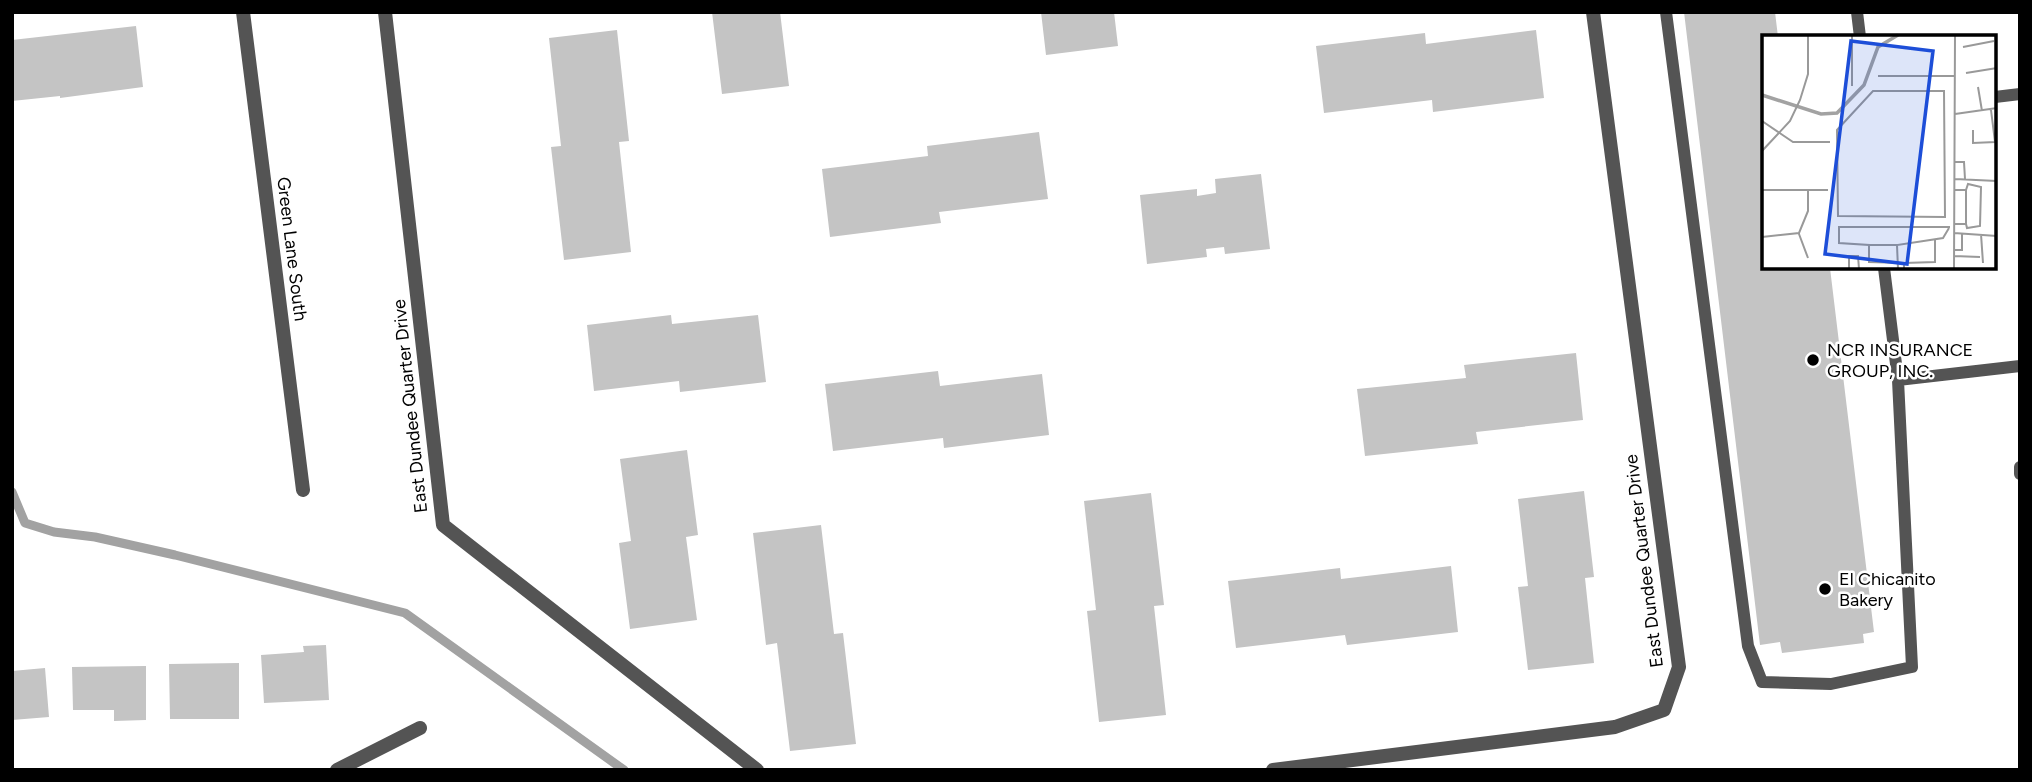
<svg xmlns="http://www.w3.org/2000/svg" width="2032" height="782" font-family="Figtree,sans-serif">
<rect width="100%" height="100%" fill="#fff"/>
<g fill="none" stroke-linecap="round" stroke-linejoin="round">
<!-- stream -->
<path stroke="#a2a2a2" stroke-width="9" d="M 12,492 L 25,523 L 54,532 L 95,537 L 175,555 L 405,613 L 624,770"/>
</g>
<!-- building -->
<path fill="#c4c4c4" d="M 712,12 L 780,12 L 789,86 L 722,94 Z
M 1041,12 L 1114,12 L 1118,46 L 1046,55 Z
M 1684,12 L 1775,12 L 1778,37 L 1764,37 L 1764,268 L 1830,268 L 1874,632 L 1863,634 L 1864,643 L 1782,653 L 1780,642 L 1760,645 Z
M 136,26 L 143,87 L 60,98 L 60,96 L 12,101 L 12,40 Z
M 617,30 L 629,141 L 619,142 L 631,252 L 564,260 L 551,147 L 561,146 L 549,38 Z
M 1536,30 L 1544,98 L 1433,112 L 1432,100 L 1324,113 L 1316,46 L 1425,33 L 1426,44 Z
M 1039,132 L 1048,199 L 939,212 L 941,223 L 830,237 L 822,169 L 928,156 L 927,146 Z
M 1261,174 L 1270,249 L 1225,254 L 1224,247 L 1206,249 L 1207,257 L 1147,264 L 1140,195 L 1197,189 L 1197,196 L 1216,193 L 1215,179 Z
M 671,315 L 672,324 L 758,315 L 766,382 L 680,392 L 679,381 L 594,391 L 587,325 Z
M 1576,353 L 1583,420 L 1476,432 L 1478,444 L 1365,456 L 1357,389 L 1466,378 L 1464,365 Z
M 938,371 L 940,386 L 1042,374 L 1049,435 L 944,448 L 943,438 L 833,451 L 825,384 Z
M 687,450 L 698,535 L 686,537 L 697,620 L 630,629 L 619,543 L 631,541 L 620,459 Z
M 1584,491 L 1594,577 L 1585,578 L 1594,663 L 1528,670 L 1518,587 L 1528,586 L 1518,499 Z
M 1151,493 L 1164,605 L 1154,606 L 1166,715 L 1099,722 L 1087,611 L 1096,610 L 1084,501 Z
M 821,525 L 834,634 L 843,633 L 856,744 L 790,751 L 777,643 L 766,645 L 753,533 Z
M 1451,566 L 1458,632 L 1347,645 L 1345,635 L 1236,648 L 1228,581 L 1340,568 L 1341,579 Z
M 326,645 L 329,700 L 264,703 L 261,655 L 304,652 L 303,646 Z
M 239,663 L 239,719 L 170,719 L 169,664 Z
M 146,666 L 146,720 L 114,721 L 114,710 L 73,710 L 72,667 Z
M 45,668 L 49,717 L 12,720 L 12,671 Z"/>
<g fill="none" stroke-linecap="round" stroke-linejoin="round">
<!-- lane -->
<path stroke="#545454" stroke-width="12" d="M 1666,12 L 1748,646 L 1762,682 L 1831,684 L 1912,667 L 1898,380 L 2020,366
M 1857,12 L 1860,37
M 1995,97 L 2020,94
M 1884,268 L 1898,380
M 2020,467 L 2020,474"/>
<!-- street -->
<path stroke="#545454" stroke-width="14" d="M 243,12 L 303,490
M 385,12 L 443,525 L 757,770
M 337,770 L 420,728
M 1273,770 L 1615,727 L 1664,710 L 1679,667 L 1593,12"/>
</g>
<!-- markers -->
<g fill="#000" stroke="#fff" stroke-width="2.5">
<circle cx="1813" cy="360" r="7"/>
<circle cx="1825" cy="589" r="7"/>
</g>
<g text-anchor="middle" stroke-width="5" stroke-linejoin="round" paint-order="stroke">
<!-- street labels -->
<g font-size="18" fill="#000" stroke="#fff">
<text transform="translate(292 249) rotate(83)" y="6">Green Lane South</text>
<text transform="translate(410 406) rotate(-96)" y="6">East Dundee Quarter Drive</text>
<text transform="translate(1644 561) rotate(-97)" y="6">East Dundee Quarter Drive</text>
</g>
<!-- poi labels -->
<g font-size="18" fill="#000" stroke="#fff" text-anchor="start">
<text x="1827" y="356">NCR INSURANCE<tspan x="1827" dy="21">GROUP, INC.</tspan></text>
<text x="1839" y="585">El Chicanito<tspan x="1839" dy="21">Bakery</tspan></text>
</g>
</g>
<!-- overview -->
<g transform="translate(1762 35)">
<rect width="234" height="234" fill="#fff"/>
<path fill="none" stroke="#a2a2a2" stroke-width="3.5" d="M 0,60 L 59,79 L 75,78 L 102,50 L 116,12 L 136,0"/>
<path fill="none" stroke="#999" stroke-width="2" d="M 201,12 L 232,6M 204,38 L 235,33M 116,41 L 193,41M 90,51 L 90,0M 216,52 L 220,76M 111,56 L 182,56 L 183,182 L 76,181 L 75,95 ZM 193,79 L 235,73M 0,86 L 31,107 L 68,107M 211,95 L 211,108 L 233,107 L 229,75M 0,116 L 28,86 L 38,65 L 46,39 L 46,0M 193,127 L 202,127 L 203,144M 193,144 L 235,146M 0,155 L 66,155M 193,189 L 204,189 L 204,155 L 193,155M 204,189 L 205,193 L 218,191 L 219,152 L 206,149 L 204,155M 192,198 L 235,201M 37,199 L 46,223M 219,199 L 221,228M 0,202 L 37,198 L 46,176 L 46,155M 107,210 L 135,210M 192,215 L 200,215 L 200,198M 192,221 L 218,222M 142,228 L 173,227 L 173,204M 87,234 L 87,221 L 96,221 L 97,234M 136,234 L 135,210 L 181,203 L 187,193M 142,234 L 142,228 L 107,227 L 107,210 L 77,208 L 77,192 L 188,192M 192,234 L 193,0"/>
<path fill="#1d4ed8" fill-opacity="0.15" stroke="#1d4ed8" stroke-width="3.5" d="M 89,6 L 171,16 L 145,229 L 63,219 Z"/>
<rect width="234" height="234" fill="none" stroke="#000" stroke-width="3.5"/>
</g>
<!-- border -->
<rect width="2032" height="782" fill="none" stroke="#000000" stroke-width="28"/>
</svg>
